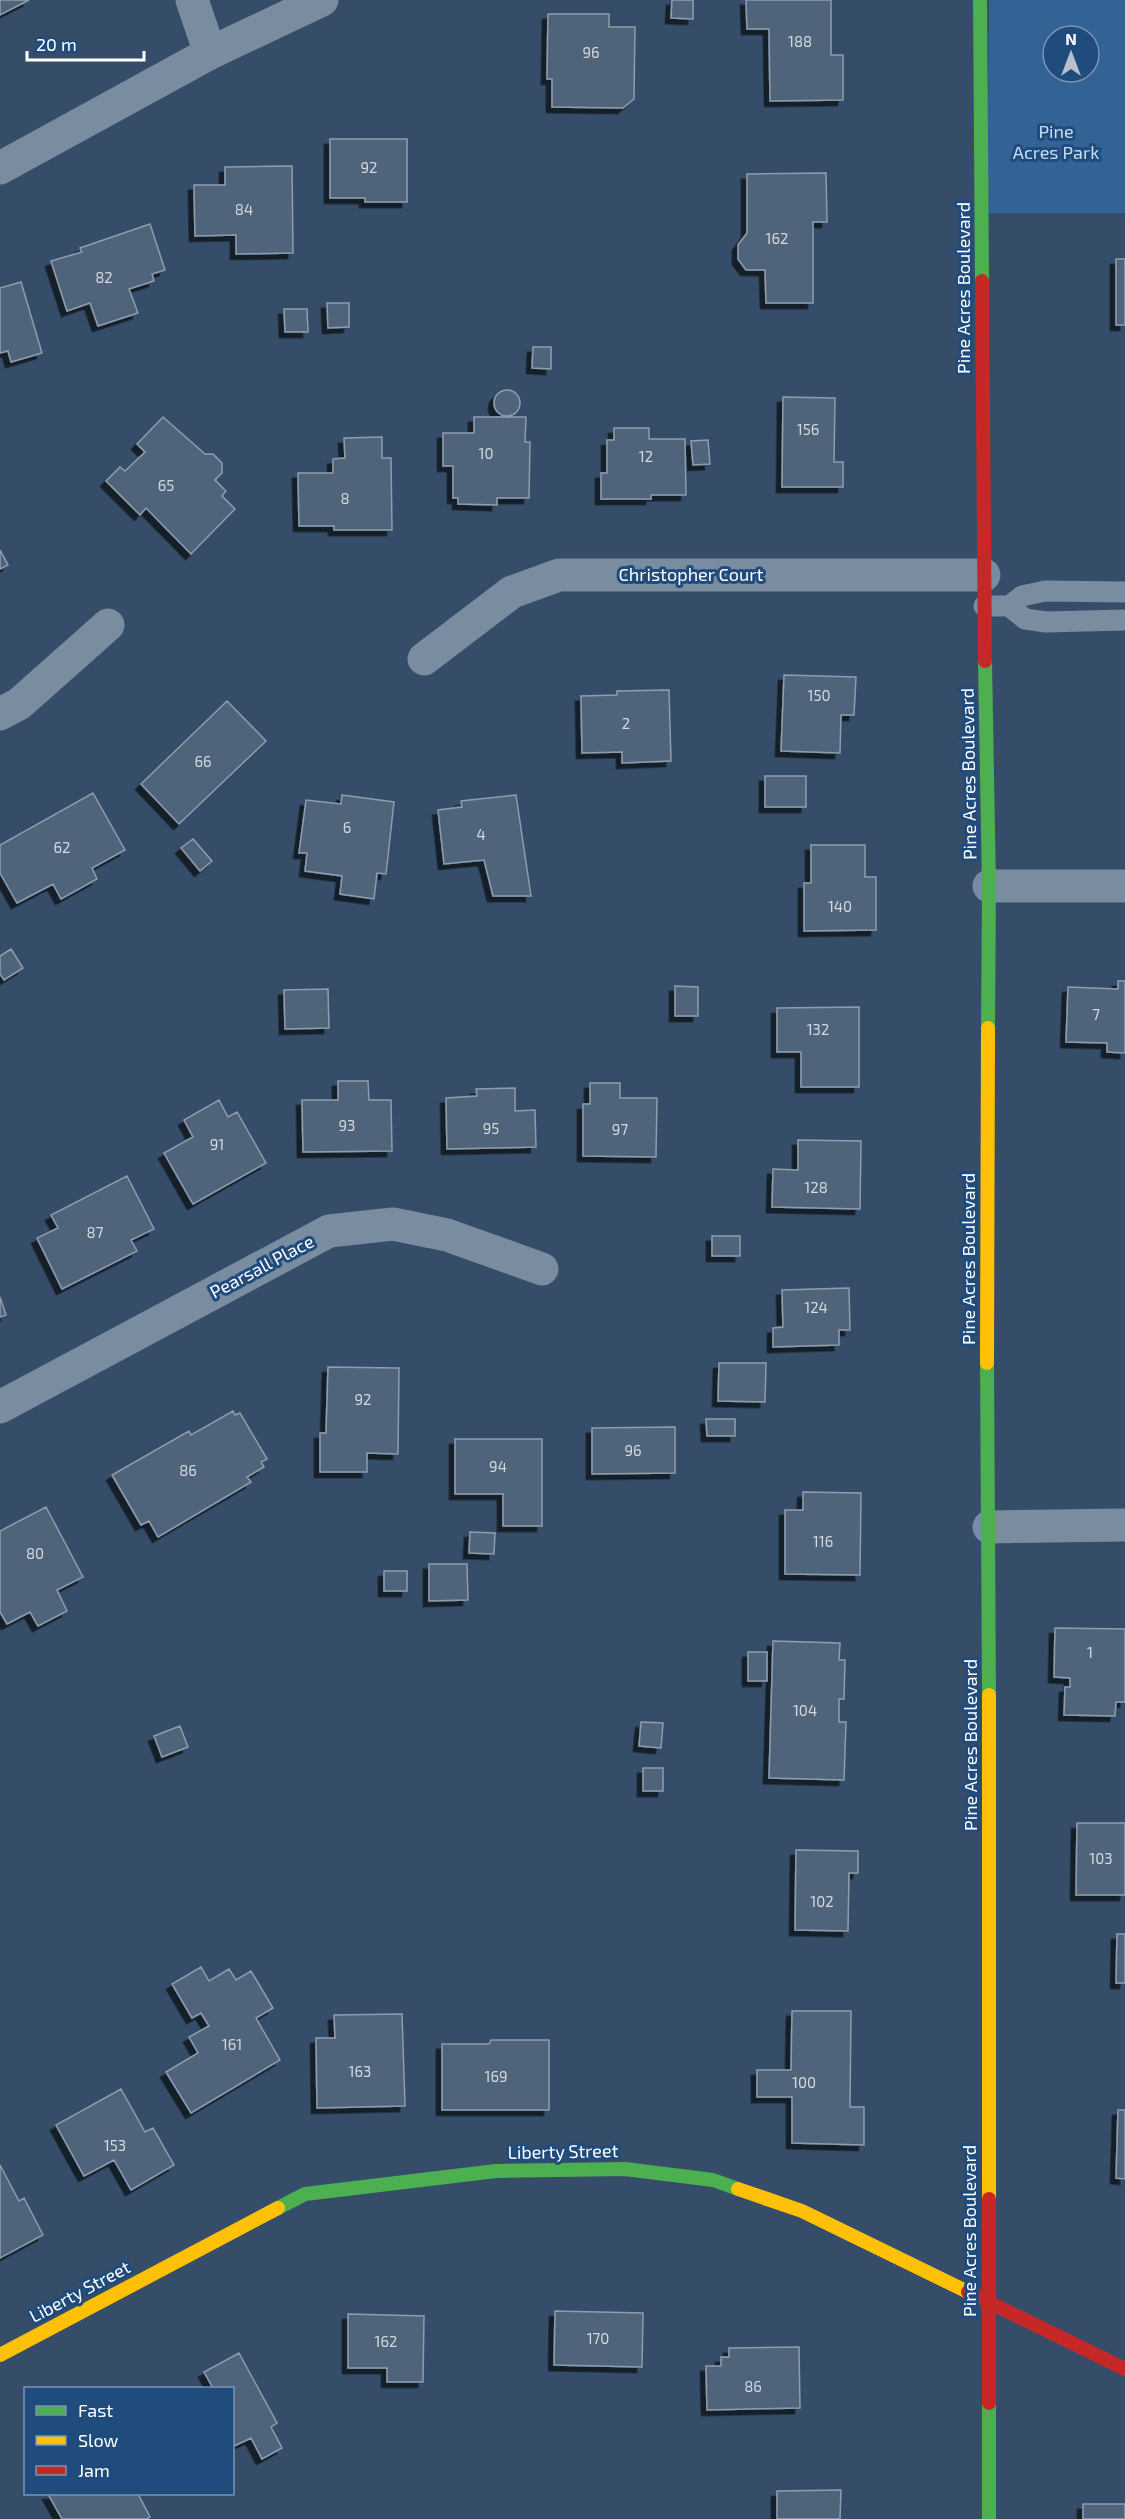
<svg xmlns="http://www.w3.org/2000/svg" width="1125" height="2519" font-family="'Exo 2',sans-serif">
<defs>
<filter id="shadow"><feDropShadow dx="-5.5" dy="5.5" stdDeviation="0" flood-color="#0009"/></filter>
</defs>
<rect width="100%" height="100%" fill="#354d68"/>
<!-- green -->
<path fill="#336395" fill-rule="evenodd" d="M 989,0 L 1125,0 L 1125,213 L 987,213 ZM 1053,36 L 1089,36 L 1089,72 L 1053,72 Z"/>
<!-- building -->
<path fill="#50647a" stroke="#8e9dad" stroke-width="1.5" filter="url(#shadow)" d="M 0,0 L 29,0 L 0,15 Z
M 672,0 L 693,0 L 693,19 L 671,18 Z
M 746,0 L 831,0 L 831,55 L 843,55 L 843,100 L 770,101 L 769,29 L 747,29 Z
M 548,14 L 609,14 L 609,27 L 635,27 L 634,99 L 623,108 L 552,107 L 552,79 L 547,79 Z
M 330,139 L 407,139 L 407,202 L 365,202 L 365,198 L 330,198 Z
M 292,166 L 293,253 L 236,254 L 236,235 L 195,236 L 194,185 L 225,185 L 225,167 Z
M 826,173 L 827,222 L 813,222 L 813,303 L 766,303 L 765,270 L 746,270 L 738,259 L 738,245 L 747,233 L 747,174 Z
M 150,224 L 165,270 L 152,274 L 154,281 L 129,289 L 138,313 L 98,326 L 90,303 L 67,311 L 51,261 L 82,252 L 80,248 Z
M 1116,259 L 1125,259 L 1125,325 L 1116,325 Z
M 21,282 L 42,353 L 11,362 L 8,351 L 0,353 L 0,288 Z
M 327,303 L 349,303 L 349,327 L 328,328 Z
M 284,309 L 307,309 L 308,332 L 285,332 Z
M 533,347 L 551,347 L 551,369 L 532,368 Z
M494 403a13 13 0 1 1 26 0a13 13 0 1 1-26 0Z
M 783,397 L 835,398 L 834,462 L 843,462 L 843,487 L 782,487 Z
M 163,417 L 205,454 L 213,454 L 222,463 L 222,473 L 215,480 L 226,491 L 222,496 L 235,509 L 191,554 L 146,508 L 140,515 L 106,481 L 120,467 L 125,471 L 145,452 L 137,444 Z
M 474,417 L 526,417 L 525,442 L 530,442 L 529,498 L 497,498 L 497,505 L 458,504 L 458,498 L 453,498 L 453,466 L 443,466 L 443,433 L 474,433 Z
M 614,428 L 649,428 L 649,439 L 685,439 L 686,495 L 651,495 L 651,499 L 601,499 L 601,473 L 607,473 L 607,440 L 614,440 Z
M 382,437 L 382,458 L 391,458 L 392,530 L 334,530 L 334,526 L 299,526 L 298,473 L 333,473 L 333,459 L 345,458 L 344,438 Z
M 708,440 L 710,464 L 693,465 L 691,441 Z
M 0,550 L 8,565 L 0,569 Z
M 784,675 L 856,677 L 854,715 L 841,715 L 840,753 L 781,751 Z
M 669,690 L 671,761 L 622,763 L 622,752 L 582,753 L 581,696 L 617,695 L 617,691 Z
M 227,701 L 266,741 L 179,824 L 141,784 Z
M 765,776 L 806,776 L 806,807 L 765,807 Z
M 93,793 L 125,850 L 92,868 L 97,879 L 61,899 L 53,884 L 17,903 L 0,873 L 0,845 Z
M 342,795 L 394,802 L 386,874 L 377,873 L 374,899 L 340,894 L 342,876 L 305,871 L 307,853 L 299,853 L 306,800 L 341,804 Z
M 516,795 L 531,896 L 493,896 L 484,860 L 444,864 L 438,810 L 462,807 L 461,801 Z
M 193,839 L 212,861 L 200,871 L 181,848 Z
M 811,845 L 865,845 L 865,877 L 876,877 L 876,930 L 804,931 L 804,883 L 811,883 Z
M 11,949 L 23,968 L 4,980 L 0,974 L 0,956 Z
M 1118,981 L 1125,981 L 1125,1053 L 1107,1052 L 1107,1043 L 1066,1042 L 1068,987 L 1118,989 Z
M 675,986 L 698,987 L 698,1016 L 675,1016 Z
M 328,989 L 329,1028 L 285,1029 L 284,990 Z
M 859,1007 L 859,1087 L 801,1087 L 801,1052 L 777,1052 L 777,1008 Z
M 338,1081 L 368,1081 L 369,1100 L 391,1100 L 392,1151 L 303,1152 L 302,1100 L 338,1100 Z
M 590,1083 L 620,1083 L 620,1098 L 657,1098 L 656,1157 L 583,1156 L 583,1104 L 590,1104 Z
M 515,1088 L 515,1111 L 535,1110 L 536,1147 L 447,1149 L 446,1098 L 477,1096 L 476,1089 Z
M 219,1100 L 228,1117 L 237,1112 L 266,1163 L 193,1204 L 164,1153 L 193,1137 L 184,1120 Z
M 798,1140 L 861,1141 L 860,1209 L 772,1207 L 773,1169 L 798,1170 Z
M 127,1176 L 154,1229 L 131,1240 L 137,1251 L 62,1289 L 37,1238 L 58,1228 L 51,1215 Z
M 712,1236 L 740,1236 L 740,1256 L 712,1256 Z
M 849,1288 L 850,1330 L 839,1330 L 839,1345 L 773,1347 L 773,1328 L 783,1327 L 782,1290 Z
M 0,1297 L 6,1315 L 0,1317 Z
M 719,1363 L 766,1363 L 765,1402 L 718,1401 Z
M 328,1367 L 399,1368 L 398,1454 L 367,1453 L 367,1472 L 320,1472 L 320,1433 L 326,1433 Z
M 233,1411 L 235,1415 L 240,1413 L 267,1459 L 261,1462 L 264,1467 L 247,1477 L 251,1482 L 158,1537 L 149,1521 L 141,1525 L 112,1475 L 189,1431 L 191,1435 Z
M 706,1419 L 735,1419 L 735,1436 L 707,1436 Z
M 675,1427 L 675,1473 L 592,1474 L 592,1428 Z
M 455,1439 L 542,1439 L 542,1526 L 503,1526 L 503,1494 L 455,1494 Z
M 803,1492 L 861,1493 L 860,1575 L 785,1574 L 785,1510 L 803,1510 Z
M 46,1507 L 83,1577 L 57,1590 L 67,1611 L 38,1626 L 30,1612 L 7,1624 L 0,1612 L 0,1531 Z
M 470,1532 L 495,1533 L 494,1554 L 469,1553 Z
M 429,1564 L 467,1564 L 468,1600 L 429,1601 Z
M 384,1571 L 407,1571 L 407,1591 L 384,1591 Z
M 1055,1628 L 1125,1629 L 1125,1702 L 1116,1702 L 1115,1716 L 1064,1715 L 1065,1687 L 1070,1687 L 1070,1678 L 1054,1677 Z
M 773,1641 L 840,1643 L 839,1660 L 845,1660 L 844,1699 L 839,1699 L 839,1722 L 846,1722 L 844,1780 L 769,1778 Z
M 748,1652 L 767,1652 L 767,1681 L 748,1681 Z
M 641,1722 L 663,1723 L 661,1748 L 639,1746 Z
M 180,1726 L 188,1747 L 162,1757 L 154,1736 Z
M 643,1768 L 663,1768 L 663,1791 L 643,1791 Z
M 1077,1823 L 1125,1823 L 1125,1895 L 1076,1895 Z
M 796,1850 L 858,1851 L 858,1873 L 849,1873 L 848,1931 L 795,1930 Z
M 1117,1934 L 1125,1934 L 1125,1983 L 1116,1983 Z
M 201,1967 L 209,1981 L 229,1969 L 236,1980 L 251,1971 L 273,2008 L 256,2018 L 280,2060 L 191,2113 L 166,2072 L 198,2053 L 189,2037 L 209,2026 L 201,2013 L 192,2018 L 172,1984 Z
M 792,2011 L 851,2011 L 850,2107 L 864,2107 L 864,2145 L 792,2143 L 792,2097 L 757,2097 L 757,2070 L 791,2070 Z
M 402,2014 L 405,2106 L 317,2108 L 316,2038 L 335,2038 L 334,2015 Z
M 491,2040 L 549,2040 L 549,2110 L 442,2110 L 442,2044 L 489,2044 Z
M 121,2089 L 145,2132 L 153,2128 L 174,2165 L 131,2190 L 114,2160 L 84,2176 L 56,2125 Z
M 1118,2110 L 1125,2110 L 1125,2179 L 1116,2178 Z
M 0,2165 L 19,2201 L 24,2198 L 43,2235 L 0,2258 Z
M 555,2311 L 643,2313 L 642,2367 L 554,2365 Z
M 348,2314 L 424,2316 L 423,2382 L 387,2382 L 387,2368 L 348,2368 Z
M 799,2347 L 800,2408 L 707,2410 L 706,2366 L 721,2366 L 721,2357 L 729,2357 L 729,2348 Z
M 239,2353 L 277,2423 L 271,2427 L 282,2448 L 262,2459 L 251,2438 L 232,2447 L 232,2388 L 213,2388 L 204,2372 Z
M 841,2490 L 840,2519 L 777,2519 L 777,2491 Z
M 48,2494 L 138,2494 L 150,2517 L 146,2519 L 62,2519 Z
M 1083,2504 L 1125,2504 L 1125,2519 L 1083,2519 Z"/>
<g fill="none" stroke-linecap="round" stroke-linejoin="round">
<!-- lane -->
<path stroke="#7a8c9f" stroke-width="21" d="M 984,606 L 1009,606 L 1022,596 L 1045,591 L 1125,592
M 1009,606 L 1025,619 L 1046,622 L 1125,620"/>
<!-- street -->
<path stroke="#7a8c9f" stroke-width="33" d="M 192,0 L 210,53
M 0,168 L 210,53 L 322,0
M 424,659 L 512,592 L 559,575 L 984,575
M 0,714 L 19,704 L 108,625
M 989,886 L 1125,886
M 0,1407 L 329,1231 L 393,1224 L 447,1235 L 542,1269
M 989,1527 L 1125,1525"/>
<!-- fast -->
<path stroke="#4caf50" stroke-width="14" d="M 980,0 L 982,281
M 985,661 L 989,886 L 988,1028
M 987,1363 L 989,1695
M 278,2208 L 305,2194 L 496,2171 L 625,2169 L 713,2180 L 738,2189
M 989,2403 L 989,2519"/>
<!-- slow -->
<path stroke="#ffc107" stroke-width="14" d="M 987,1363 L 988,1028
M 989,1695 L 989,2199
M 738,2189 L 802,2211 L 968,2292
M 0,2355 L 278,2208"/>
<!-- jam -->
<path stroke="#c62828" stroke-width="14" d="M 982,281 L 985,661
M 989,2199 L 989,2403
M 968,2292 L 1125,2369"/>
</g>
<g text-anchor="middle" stroke-width="6" stroke-linejoin="round" paint-order="stroke">
<!-- number labels -->
<g font-size="15" fill="#d3d8de">
<text x="800" y="47">188</text>
<text x="591" y="58">96</text>
<text x="369" y="173">92</text>
<text x="244" y="215">84</text>
<text x="777" y="244">162</text>
<text x="104" y="283">82</text>
<text x="808" y="435">156</text>
<text x="486" y="459">10</text>
<text x="646" y="462">12</text>
<text x="166" y="491">65</text>
<text x="345" y="504">8</text>
<text x="819" y="701">150</text>
<text x="626" y="729">2</text>
<text x="203" y="767">66</text>
<text x="347" y="833">6</text>
<text x="481" y="840">4</text>
<text x="62" y="853">62</text>
<text x="840" y="912">140</text>
<text x="1096" y="1020">7</text>
<text x="818" y="1035">132</text>
<text x="347" y="1131">93</text>
<text x="491" y="1134">95</text>
<text x="620" y="1135">97</text>
<text x="217" y="1150">91</text>
<text x="816" y="1193">128</text>
<text x="95" y="1238">87</text>
<text x="816" y="1313">124</text>
<text x="363" y="1405">92</text>
<text x="633" y="1456">96</text>
<text x="498" y="1472">94</text>
<text x="188" y="1476">86</text>
<text x="823" y="1547">116</text>
<text x="35" y="1559">80</text>
<text x="1090" y="1658">1</text>
<text x="805" y="1716">104</text>
<text x="1101" y="1864">103</text>
<text x="822" y="1907">102</text>
<text x="232" y="2050">161</text>
<text x="360" y="2077">163</text>
<text x="496" y="2082">169</text>
<text x="804" y="2088">100</text>
<text x="115" y="2151">153</text>
<text x="598" y="2344">170</text>
<text x="386" y="2347">162</text>
<text x="753" y="2392">86</text>
</g>
<!-- park labels -->
<g font-size="18" fill="#c7def5" stroke="#204c7d">
<text x="1056" y="138">Pine<tspan x="1056" dy="21">Acres Park</tspan></text>
</g>
<!-- street labels -->
<g font-size="18" fill="#fff" stroke="#204c7d">
<text transform="translate(964 288) rotate(-90)" y="6">Pine Acres Boulevard</text>
<text x="691" y="581">Christopher Court</text>
<text transform="translate(969 774) rotate(-91)" y="6">Pine Acres Boulevard</text>
<text transform="translate(969 1259) rotate(-90)" y="6">Pine Acres Boulevard</text>
<text transform="translate(262 1267) rotate(-28)" y="6">Pearsall Place</text>
<text transform="translate(971 1745) rotate(-90)" y="6">Pine Acres Boulevard</text>
<text transform="translate(563 2152) rotate(-1)" y="6">Liberty Street</text>
<text transform="translate(970 2231) rotate(-90)" y="6">Pine Acres Boulevard</text>
<text transform="translate(80 2292) rotate(-28)" y="6">Liberty Street</text>
</g>
</g>
<!-- legend -->
<rect x="24" y="2387" width="210" height="108" fill="#204c7d" stroke="#7994b1" stroke-width="1.5"/>
<rect x="36" y="2406" width="30" height="9" fill="#4caf50" stroke="#7994b1" stroke-width="1.5"/>
<text x="78" y="2417" font-size="18" fill="#ffffff">Fast</text>
<rect x="36" y="2436" width="30" height="9" fill="#ffc107" stroke="#7994b1" stroke-width="1.5"/>
<text x="78" y="2447" font-size="18" fill="#ffffff">Slow</text>
<rect x="36" y="2466" width="30" height="9" fill="#c62828" stroke="#7994b1" stroke-width="1.5"/>
<text x="78" y="2477" font-size="18" fill="#ffffff">Jam</text>
<!-- north arrow -->
<g transform="translate(1071 54)"><circle r="28" fill="#204c7d" stroke="#7994b1" stroke-width="1.5"/>
<path d="M0-4.5L10 22L0 15L-10 22Z" fill="#b8c1ca"/>
<text y="-9" font-size="16" font-weight="bold" text-anchor="middle" fill="#ffffff">N</text>
</g>
<!-- scale -->
<path d="M27 51v9h117v-9" fill="none" stroke="#ffffff" stroke-width="3"/>
<text x="36" y="51" font-size="18" fill="#ffffff" stroke="#204c7d" stroke-width="4.5" paint-order="stroke">20 m</text>
</svg>
